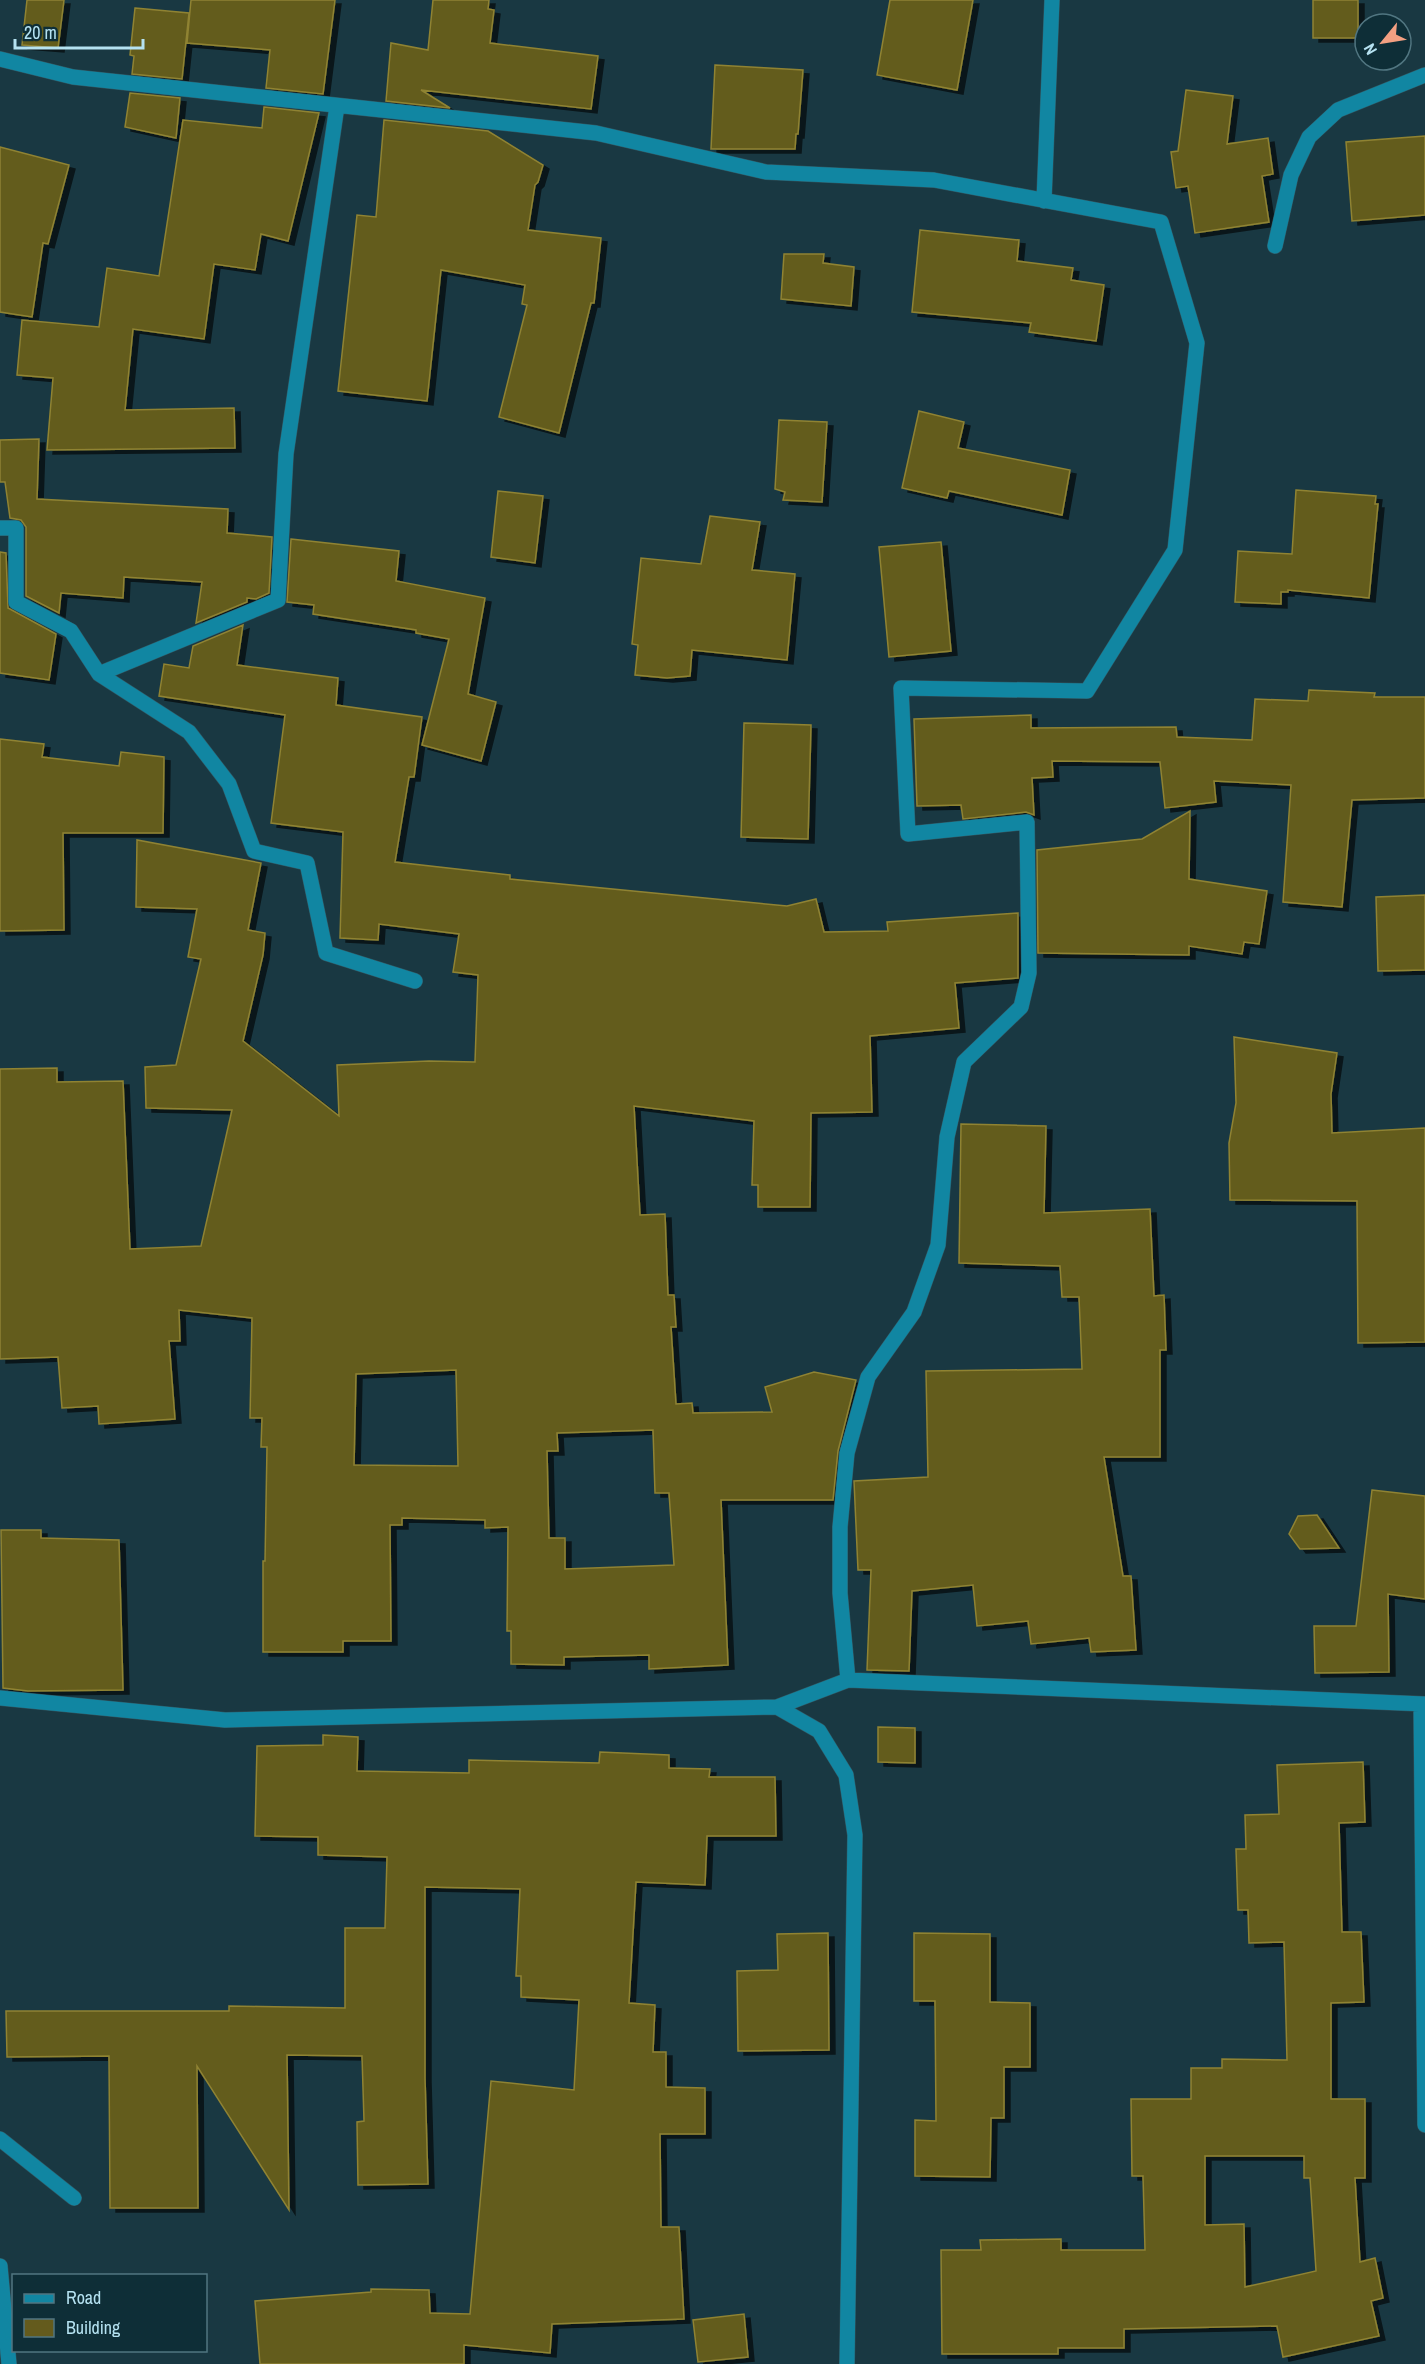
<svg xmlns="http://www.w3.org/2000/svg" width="1425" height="2364" font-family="'Archivo Narrow',sans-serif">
<defs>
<filter id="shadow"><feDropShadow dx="6" dy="4" stdDeviation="0" flood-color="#0009"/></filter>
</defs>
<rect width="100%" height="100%" fill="#193842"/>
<!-- building -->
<path fill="#645b1d" stroke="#8f8333" stroke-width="1.5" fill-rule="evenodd" filter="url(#shadow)" d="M 27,0 L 64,0 L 58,48 L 22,45 Z
M 191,0 L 335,0 L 323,94 L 266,88 L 270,50 L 187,43 Z
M 433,0 L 489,0 L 488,9 L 494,10 L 490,43 L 598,56 L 591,109 L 421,90 L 450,108 L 386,101 L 391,43 L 428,50 Z
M 890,0 L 973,0 L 957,90 L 877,75 Z
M 1313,0 L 1358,0 L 1358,38 L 1313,38 Z
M 135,8 L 189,13 L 182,79 L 132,74 L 134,56 L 130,55 Z
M 715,65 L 803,70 L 798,134 L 796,134 L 795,149 L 711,149 Z
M 1186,90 L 1233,96 L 1227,144 L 1268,138 L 1273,174 L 1262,176 L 1269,222 L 1195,233 L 1188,186 L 1176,188 L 1171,152 L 1178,151 Z
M 130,93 L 180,98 L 176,138 L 125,127 Z
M 264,107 L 319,113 L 288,241 L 261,234 L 255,270 L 214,264 L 204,339 L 133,329 L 125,410 L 234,408 L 235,448 L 47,450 L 53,378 L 17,375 L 22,320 L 99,327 L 107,268 L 159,276 L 183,120 L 262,128 Z
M 384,120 L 488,131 L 543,165 L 538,182 L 535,185 L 528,230 L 601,238 L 594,303 L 591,303 L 559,433 L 499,417 L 527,305 L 522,304 L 525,285 L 441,270 L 427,401 L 338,391 L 357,215 L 376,217 Z
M 1425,136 L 1425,215 L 1352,221 L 1346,142 Z
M 0,147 L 69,165 L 48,244 L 43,243 L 32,317 L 0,312 Z
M 920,230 L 1019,240 L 1017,261 L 1073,268 L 1071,280 L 1104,285 L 1096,341 L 1029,332 L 1031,323 L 912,312 Z
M 784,254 L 824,254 L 823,263 L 854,267 L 851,306 L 781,299 Z
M 919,411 L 964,422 L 958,448 L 1070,470 L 1062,515 L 949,491 L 947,498 L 902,488 Z
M 779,420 L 827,422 L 822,502 L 783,500 L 785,492 L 775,489 Z
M 39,439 L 37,499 L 228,509 L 227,533 L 272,537 L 269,593 L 256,599 L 247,598 L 247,602 L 196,623 L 202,582 L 124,577 L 123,598 L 61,593 L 59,613 L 26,596 L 26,527 L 21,520 L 10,518 L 5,482 L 0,482 L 0,440 Z
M 1296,490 L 1376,496 L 1375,504 L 1378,504 L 1369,598 L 1288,590 L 1288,592 L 1281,592 L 1281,604 L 1235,602 L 1238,551 L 1292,554 Z
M 498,491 L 543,496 L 535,563 L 491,557 Z
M 710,516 L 760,522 L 752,570 L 795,574 L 787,660 L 692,650 L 690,676 L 667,678 L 635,675 L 638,645 L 632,644 L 641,558 L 701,564 Z
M 291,539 L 399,551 L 396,581 L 485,598 L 468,694 L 496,702 L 481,761 L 422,745 L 449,639 L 416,633 L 416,630 L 313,614 L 314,605 L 287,602 Z
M 941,542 L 951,651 L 889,657 L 879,547 Z
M 0,552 L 6,553 L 8,608 L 56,634 L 49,680 L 0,673 Z
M 243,625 L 237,665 L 338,678 L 336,705 L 422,717 L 414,777 L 409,777 L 395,862 L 510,875 L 510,879 L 787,906 L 816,899 L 824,932 L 888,931 L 887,922 L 1018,913 L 1018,978 L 955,983 L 959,1028 L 870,1036 L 872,1112 L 811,1113 L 810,1207 L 758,1207 L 758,1185 L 752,1185 L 754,1121 L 634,1106 L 640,1215 L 665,1214 L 668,1295 L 674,1295 L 676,1327 L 671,1327 L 676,1404 L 692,1403 L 693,1413 L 772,1412 L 765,1387 L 814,1372 L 856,1380 L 838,1451 L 833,1500 L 721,1500 L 728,1665 L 649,1669 L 649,1655 L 564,1657 L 564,1665 L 511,1664 L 511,1631 L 507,1631 L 508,1527 L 485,1528 L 485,1520 L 402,1518 L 402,1525 L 390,1525 L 391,1641 L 343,1641 L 343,1652 L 263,1652 L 263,1561 L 265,1561 L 267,1447 L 261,1447 L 262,1418 L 250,1418 L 252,1318 L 179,1310 L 180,1341 L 169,1341 L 175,1419 L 99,1424 L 98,1406 L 62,1408 L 58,1357 L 0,1359 L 0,1069 L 57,1068 L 57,1082 L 123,1081 L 130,1249 L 201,1246 L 232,1110 L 146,1108 L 145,1067 L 176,1065 L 201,959 L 188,957 L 197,909 L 136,907 L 137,840 L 261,863 L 248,930 L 265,933 L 263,955 L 243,1041 L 339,1116 L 337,1065 L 429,1061 L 475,1062 L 478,975 L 453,972 L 459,934 L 379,924 L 378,940 L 340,938 L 343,832 L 271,823 L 285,715 L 159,696 L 164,664 L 189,668 L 193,646 ZM 456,1370 L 458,1466 L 354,1465 L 356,1374 ZM 653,1430 L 655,1493 L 669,1493 L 674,1565 L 565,1569 L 565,1538 L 549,1538 L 547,1451 L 558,1451 L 557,1433 Z
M 1309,690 L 1375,693 L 1374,697 L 1425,697 L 1425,798 L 1352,800 L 1342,907 L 1283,902 L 1291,785 L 1214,781 L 1216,802 L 1165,808 L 1160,762 L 1052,761 L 1053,777 L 1032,778 L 1034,815 L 1026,812 L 963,819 L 961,805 L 917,806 L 914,719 L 1031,715 L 1031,728 L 1176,727 L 1177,737 L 1252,740 L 1255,699 L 1308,701 Z
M 744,723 L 811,725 L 808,839 L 741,837 Z
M 0,739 L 44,744 L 42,757 L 119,766 L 121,752 L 164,757 L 163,833 L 63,833 L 64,930 L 0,931 Z
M 1190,811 L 1189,879 L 1267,891 L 1259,944 L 1244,942 L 1242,954 L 1189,946 L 1189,955 L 1038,953 L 1037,850 L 1142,839 Z
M 1425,895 L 1425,970 L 1378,971 L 1376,897 Z
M 1234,1037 L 1337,1053 L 1331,1094 L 1332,1133 L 1425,1128 L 1425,1342 L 1358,1343 L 1357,1201 L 1230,1200 L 1229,1143 L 1236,1103 Z
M 961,1124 L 1046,1126 L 1044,1213 L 1150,1209 L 1154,1296 L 1164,1295 L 1166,1350 L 1160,1350 L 1160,1457 L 1104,1457 L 1123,1576 L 1131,1576 L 1136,1650 L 1091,1652 L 1089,1638 L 1031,1644 L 1028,1621 L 977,1626 L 973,1585 L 912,1591 L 909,1671 L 867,1670 L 871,1570 L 858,1570 L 854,1481 L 928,1477 L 926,1371 L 1082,1369 L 1079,1297 L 1062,1297 L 1060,1266 L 959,1263 Z
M 1372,1490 L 1425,1496 L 1425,1599 L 1388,1594 L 1389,1672 L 1315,1673 L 1314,1626 L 1356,1626 Z
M 1317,1515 L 1339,1548 L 1300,1549 L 1289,1534 L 1298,1516 Z
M 1,1530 L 41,1530 L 41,1538 L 119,1540 L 123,1690 L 28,1691 L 3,1688 Z
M 878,1727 L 915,1728 L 915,1763 L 878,1762 Z
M 323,1735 L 358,1737 L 357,1771 L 469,1773 L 469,1760 L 599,1763 L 600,1752 L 669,1755 L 669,1768 L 710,1769 L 709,1777 L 775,1777 L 776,1836 L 707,1836 L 705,1885 L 636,1882 L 629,2003 L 655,2005 L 653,2052 L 666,2052 L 666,2087 L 705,2088 L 705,2134 L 660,2134 L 661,2227 L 679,2227 L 684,2319 L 552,2324 L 550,2353 L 464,2345 L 464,2364 L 260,2364 L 255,2301 L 371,2292 L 371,2289 L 429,2290 L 430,2313 L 470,2314 L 491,2081 L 574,2090 L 579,2000 L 521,1997 L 521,1976 L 516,1976 L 520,1889 L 425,1887 L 425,2078 L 428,2184 L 358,2185 L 357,2122 L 364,2121 L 362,2056 L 287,2055 L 289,2210 L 197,2066 L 198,2208 L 110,2208 L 109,2056 L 7,2057 L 6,2011 L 229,2011 L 229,2006 L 345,2008 L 345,1928 L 385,1928 L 387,1857 L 318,1855 L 318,1837 L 255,1836 L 257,1746 L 323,1745 Z
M 1363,1762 L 1365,1822 L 1339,1823 L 1342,1932 L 1361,1932 L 1364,2002 L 1331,2003 L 1331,2099 L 1365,2099 L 1365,2178 L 1355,2178 L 1360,2262 L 1375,2258 L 1383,2298 L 1371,2301 L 1379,2336 L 1283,2357 L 1277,2326 L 1124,2329 L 1124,2348 L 1058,2348 L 1058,2354 L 942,2354 L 941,2250 L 981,2250 L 980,2240 L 1061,2239 L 1061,2250 L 1145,2250 L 1143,2176 L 1132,2176 L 1131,2099 L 1191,2099 L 1191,2068 L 1222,2068 L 1222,2059 L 1287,2060 L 1284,1942 L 1249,1943 L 1248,1910 L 1238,1910 L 1236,1849 L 1246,1849 L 1245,1815 L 1279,1814 L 1277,1765 ZM 1205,2156 L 1304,2156 L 1304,2178 L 1310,2178 L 1316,2271 L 1245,2287 L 1244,2224 L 1205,2225 Z
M 828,1933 L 829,2050 L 738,2051 L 737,1971 L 778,1970 L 777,1934 Z
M 914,1933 L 990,1934 L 990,2002 L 1030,2003 L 1030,2067 L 1004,2067 L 1004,2118 L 991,2118 L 990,2177 L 915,2176 L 915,2120 L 936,2121 L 935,2001 L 914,2001 Z
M 744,2314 L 748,2357 L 698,2362 L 693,2320 Z"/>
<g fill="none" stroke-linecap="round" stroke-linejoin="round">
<!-- street casing -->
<g stroke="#335660" stroke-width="16">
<path id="street" d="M 0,59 L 73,77 L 596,133 L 766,172 L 934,180 L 1161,222 L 1197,343 L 1175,550 L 1087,691 L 901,688 L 908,834 L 1027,822 L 1029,973 L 1021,1007 L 964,1062 L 947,1137 L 938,1245 L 914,1312 L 868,1377 L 847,1453 L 840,1527 L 840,1593 L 848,1680
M 1044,201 L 1052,0
M 1275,246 L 1291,175 L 1309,137 L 1338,110 L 1425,75
M 0,528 L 16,528 L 16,602 L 71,631 L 99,674 L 189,732 L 229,784 L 254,851 L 307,863 L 326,953 L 415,981
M 99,674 L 278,600 L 286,454 L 337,106
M 0,1698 L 225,1720 L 777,1707 L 819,1731 L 846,1775 L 855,1835 L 847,2364
M 1421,1704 L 1425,2125
M 777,1707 L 848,1680 L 1425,1704
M 0,2139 L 74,2198
M 0,2266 L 9,2364"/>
</g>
<!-- street -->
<use href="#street" stroke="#1186a2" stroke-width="15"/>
</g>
<!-- legend -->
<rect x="12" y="2274" width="195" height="78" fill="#0e2e37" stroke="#517681" stroke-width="1.5"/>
<rect x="24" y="2294" width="30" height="9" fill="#1186a2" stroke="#517681" stroke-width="1.5"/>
<text x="66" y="2304" font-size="18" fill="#b5e2f1">Road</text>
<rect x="24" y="2319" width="30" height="18" fill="#645b1d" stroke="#517681" stroke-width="1.5"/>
<text x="66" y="2334" font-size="18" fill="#b5e2f1">Building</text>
<!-- north arrow -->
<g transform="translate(1383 42) rotate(240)"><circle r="28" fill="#0e2e37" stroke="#517681" stroke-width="1.5"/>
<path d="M0-4.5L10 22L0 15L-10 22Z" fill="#f3a082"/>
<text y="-9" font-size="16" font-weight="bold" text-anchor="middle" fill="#b5e2f1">N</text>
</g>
<!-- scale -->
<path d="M15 39v9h128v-9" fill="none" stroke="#b5e2f1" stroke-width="3"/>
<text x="24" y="39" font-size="18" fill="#b5e2f1" stroke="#0e2e37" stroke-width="4.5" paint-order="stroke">20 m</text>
</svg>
